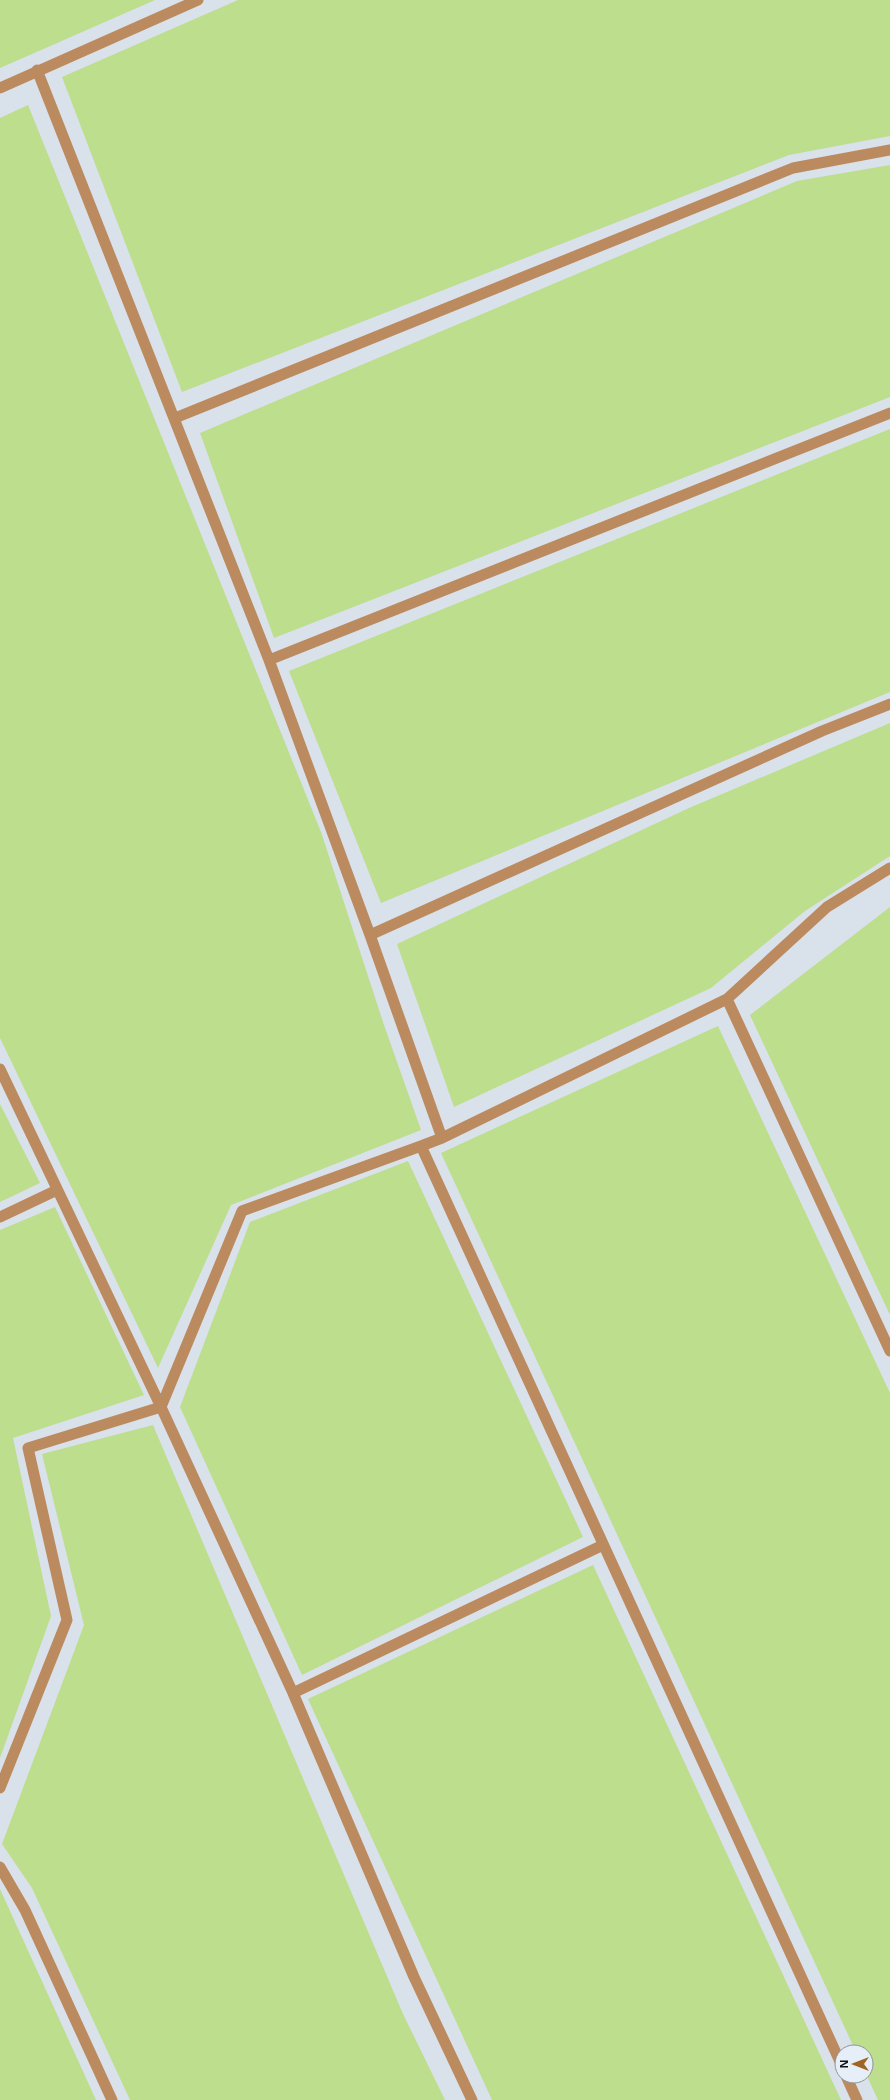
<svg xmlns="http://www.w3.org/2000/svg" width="890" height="2100" font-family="'Noto Sans',sans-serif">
<rect width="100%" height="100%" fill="#d9e1ea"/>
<!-- green -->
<path fill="#bdde8c" d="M 0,0 L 155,0 L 0,68 Z
M 238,0 L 890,0 L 890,136 L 789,155 L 182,392 L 62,77 Z
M 28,105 L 321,832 L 384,1025 L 421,1130 L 231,1205 L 158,1368 L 0,1038 L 0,118 Z
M 890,165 L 890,397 L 274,638 L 200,433 L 797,181 Z
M 890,429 L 890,692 L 381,903 L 289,671 Z
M 890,723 L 890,856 L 805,911 L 711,988 L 454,1107 L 397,944 L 689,808 Z
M 890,907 L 890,1315 L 750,1015 Z
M 718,1026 L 890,1393 L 890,2100 L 878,2100 L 866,2074 L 866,2052 L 856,2052 L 441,1153 Z
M 0,1104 L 40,1183 L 0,1202 Z
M 408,1161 L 583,1537 L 302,1675 L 180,1407 L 250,1222 Z
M 55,1207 L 144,1395 L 13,1438 L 51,1616 L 0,1758 L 0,1230 Z
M 153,1425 L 403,2014 L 445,2100 L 130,2100 L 32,1888 L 2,1844 L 84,1625 L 42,1454 Z
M 593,1565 L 841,2100 L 492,2100 L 308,1699 Z
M 0,1889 L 96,2100 L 0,2100 Z"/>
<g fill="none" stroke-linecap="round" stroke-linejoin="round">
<!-- service -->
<path stroke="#bc8a5f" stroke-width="11" d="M 37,70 L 269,660 L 370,935 L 442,1138
M 0,88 L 198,0
M 175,418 L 793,168 L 890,150
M 269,660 L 890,413
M 890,868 L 827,907 L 727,999 L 890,1351
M 370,935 L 822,731 L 890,704
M 727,999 L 442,1138 L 421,1146 L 842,2066
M 0,1069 L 161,1407 L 293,1693 L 414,1977 L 472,2100
M 0,1217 L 57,1190
M 293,1693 L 603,1545
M 0,1788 L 67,1620 L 28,1448 L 161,1407 L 242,1211 L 421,1146
M 0,1867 L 25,1910 L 112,2100
M 846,2076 L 857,2100"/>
</g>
<!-- north arrow -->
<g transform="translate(854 2064) rotate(270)"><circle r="19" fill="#e6eef7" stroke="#90959c"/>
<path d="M0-3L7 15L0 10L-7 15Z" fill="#9f6524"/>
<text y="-6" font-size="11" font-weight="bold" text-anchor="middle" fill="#0e1013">N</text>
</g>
</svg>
